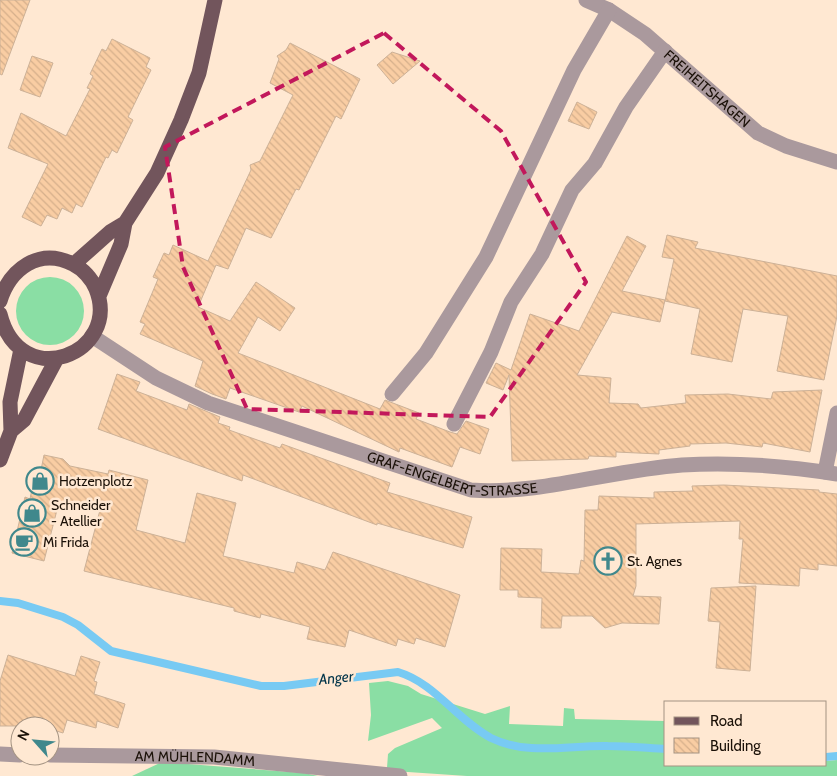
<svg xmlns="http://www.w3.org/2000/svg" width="837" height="776" font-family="Cabin,sans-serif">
<defs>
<pattern id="building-back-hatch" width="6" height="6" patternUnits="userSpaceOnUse" patternTransform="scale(1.25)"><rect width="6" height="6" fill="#f9cda3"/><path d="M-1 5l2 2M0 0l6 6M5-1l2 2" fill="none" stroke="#d5af8b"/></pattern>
</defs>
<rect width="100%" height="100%" fill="#ffe8d2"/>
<!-- grass -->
<path fill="#8adea4" d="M16 311a34 34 0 1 1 68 0a34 34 0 1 1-68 0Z
M 388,681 L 408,686 L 421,694 L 485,714 L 510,706 L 509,724 L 563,726 L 564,708 L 574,709 L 575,719 L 666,721 L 666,765 L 826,765 L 826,761 L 837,760 L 837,776 L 467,776 L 393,771 L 387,768 L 388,754 L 395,748 L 442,728 L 432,718 L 368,741 L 371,715 L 369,683 Z
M 162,762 L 304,773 L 318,776 L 132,776 Z"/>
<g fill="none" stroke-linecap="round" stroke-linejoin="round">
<!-- stream -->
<path stroke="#78caf3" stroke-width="8" d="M 0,601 L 18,603 L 63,617 L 78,625 L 111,651 L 261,686 L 284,686 L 398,672 C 435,683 457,720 491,738 C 528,756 569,745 608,746 C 627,746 647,748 666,749
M 826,757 L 837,756"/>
</g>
<!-- building -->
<path fill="url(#building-back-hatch)" stroke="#ccb197" d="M 0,0 L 30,0 L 2,75 L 0,74 Z
M 112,39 L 150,58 L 146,67 L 151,70 L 128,117 L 133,120 L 117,153 L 112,150 L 108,158 L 106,157 L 82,207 L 76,204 L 72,213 L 62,208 L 57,219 L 47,215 L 41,226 L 22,217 L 48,164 L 8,148 L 21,113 L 66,136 L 90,89 L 87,88 L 93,76 L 90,74 L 102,49 L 106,51 Z
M 290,43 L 360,79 L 341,119 L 336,116 L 299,190 L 296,189 L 271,238 L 246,228 L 228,269 L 216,265 L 198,307 L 230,321 L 256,282 L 295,308 L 280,331 L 258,317 L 238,353 L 380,409 L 385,400 L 419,413 L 416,419 L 450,432 L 457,434 L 466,421 L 489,429 L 480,454 L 460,447 L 452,467 L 400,448 L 399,452 L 302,406 L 299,412 L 230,388 L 226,399 L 212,394 L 195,386 L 203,361 L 140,334 L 145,324 L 140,322 L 158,279 L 153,277 L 164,253 L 169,255 L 173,245 L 208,261 L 251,170 L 250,165 L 260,161 L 293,95 L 270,83 L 279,59 L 277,56 L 286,50 Z
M 392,52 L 420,61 L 393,84 L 377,65 Z
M 32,56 L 53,63 L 40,97 L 20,90 Z
M 577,102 L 597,112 L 589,129 L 568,121 Z
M 667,235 L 698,242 L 695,248 L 837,276 L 837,316 L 824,380 L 777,371 L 788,316 L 743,309 L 732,362 L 691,354 L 700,309 L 665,301 L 674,259 L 662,257 Z
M 627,236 L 646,246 L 622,291 L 665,300 L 660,322 L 612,312 L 577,375 L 611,378 L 609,403 L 638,404 L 641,408 L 686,403 L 685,395 L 728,394 L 771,399 L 773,392 L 822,390 L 810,452 L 763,443 L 762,447 L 726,443 L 690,444 L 690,446 L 659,450 L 659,454 L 616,452 L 616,457 L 589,456 L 588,459 L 512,461 L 509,375 L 503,390 L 486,383 L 496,363 L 511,370 L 530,314 L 579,331 Z
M 117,374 L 140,382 L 136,391 L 187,410 L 189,404 L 220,417 L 218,423 L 230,427 L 229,430 L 280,448 L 282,444 L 390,483 L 387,492 L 472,517 L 463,548 L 377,523 L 377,525 L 243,475 L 242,481 L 98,429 Z
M 44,455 L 63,459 L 70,466 L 108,474 L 109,470 L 148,480 L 136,530 L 185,543 L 197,493 L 236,503 L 223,556 L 294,573 L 297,562 L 325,570 L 333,552 L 460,595 L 445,647 L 416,638 L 414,644 L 398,639 L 396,646 L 349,630 L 345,647 L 307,639 L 310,627 L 261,614 L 260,618 L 234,611 L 234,608 L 84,571 L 100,510 L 59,502 L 44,561 L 12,553 L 25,497 L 30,499 L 36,469 L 41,470 Z
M 724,485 L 819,490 L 819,492 L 837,494 L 837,566 L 818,564 L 818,570 L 800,568 L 799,586 L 739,583 L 743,539 L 739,539 L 740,521 L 636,524 L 636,586 L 633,596 L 661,597 L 659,624 L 622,623 L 605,628 L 592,616 L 562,616 L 561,628 L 541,628 L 542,598 L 518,597 L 518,590 L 500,590 L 501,548 L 542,549 L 541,572 L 579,574 L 581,560 L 584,561 L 585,510 L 598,510 L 599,496 L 654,498 L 654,492 L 693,491 L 692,486 Z
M 756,586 L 750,671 L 716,668 L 720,622 L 708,621 L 711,588 Z
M 8,655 L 75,676 L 81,656 L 100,662 L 94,681 L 97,682 L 94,694 L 125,704 L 118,728 L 97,721 L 96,728 L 67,720 L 63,733 L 50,729 L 50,726 L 0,726 L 0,681 Z"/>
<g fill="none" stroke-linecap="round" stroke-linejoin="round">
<!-- minor -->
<g stroke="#aa999d" stroke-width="15">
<path id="s1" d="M 586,0 L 609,10 L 645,34 L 758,133 L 786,146 L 837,162"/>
<path id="s2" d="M 92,336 L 156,378 L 208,403 L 471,490 C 541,495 611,470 682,465 C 733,462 787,466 837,474"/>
<path d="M 392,394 L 426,353 L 486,257 L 574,70 L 609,10"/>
<path d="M 454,424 L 491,352 L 511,302 L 542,254 L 572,190 L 595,163 L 626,107 L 665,51"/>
<path d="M 825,472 L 837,413"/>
<path d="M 0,754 L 20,755"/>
<path id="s3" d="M 50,755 L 214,757 L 400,776"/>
</g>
<!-- major -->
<path stroke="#72555c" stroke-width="15" d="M 74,264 L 110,232 L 125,223
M 99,296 L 121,244 L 125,223 L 157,173 L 181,120 L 199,73 L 215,0
M 0,301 C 10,269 39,247 73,264 C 83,269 92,279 96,289 C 122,354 20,394 0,314
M 11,431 L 24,420 L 56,360
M 0,460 L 11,431 L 10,402 L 21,349"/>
</g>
<!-- marked area -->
<path fill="none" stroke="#c2185b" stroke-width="4" stroke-dasharray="10 6" stroke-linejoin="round" d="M 384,33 L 501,131 L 586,282 L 490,417 L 247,409 L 183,267 L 165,147 Z"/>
<!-- icons -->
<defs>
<g id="shop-ring" transform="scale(1.4375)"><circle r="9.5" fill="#ffe8d2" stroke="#40888c" stroke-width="1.5"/><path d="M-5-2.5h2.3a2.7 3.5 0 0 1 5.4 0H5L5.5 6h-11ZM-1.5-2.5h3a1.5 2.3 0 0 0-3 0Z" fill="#40888c"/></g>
<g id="cafe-ring" transform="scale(1.4375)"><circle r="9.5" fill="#ffe8d2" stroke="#40888c" stroke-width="1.5"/><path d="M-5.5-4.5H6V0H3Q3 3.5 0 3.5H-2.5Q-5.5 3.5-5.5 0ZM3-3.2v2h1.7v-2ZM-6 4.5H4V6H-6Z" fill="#40888c"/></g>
<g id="church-ring" transform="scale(1.4375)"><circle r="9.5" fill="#ffe8d2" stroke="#40888c" stroke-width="1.5"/><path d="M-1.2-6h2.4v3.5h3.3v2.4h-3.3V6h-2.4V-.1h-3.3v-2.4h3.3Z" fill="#40888c"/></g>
</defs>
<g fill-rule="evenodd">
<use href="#shop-ring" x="40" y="481"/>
<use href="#shop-ring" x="32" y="513"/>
<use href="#cafe-ring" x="24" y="542"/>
<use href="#church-ring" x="608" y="561"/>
</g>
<g text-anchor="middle" stroke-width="5" stroke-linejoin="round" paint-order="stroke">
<!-- street labels -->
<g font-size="14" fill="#1a1007" stroke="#ffe8d2">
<text dy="5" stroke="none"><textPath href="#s1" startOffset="151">FREIHEITSHAGEN</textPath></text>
<text dy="5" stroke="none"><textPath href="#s2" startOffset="390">GRAF-ENGELBERT-STRASSE</textPath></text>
<text dy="5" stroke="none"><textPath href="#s3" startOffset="145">AM MÜHLENDAMM</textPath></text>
</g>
<!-- poi labels -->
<g font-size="14" fill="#1a1007" stroke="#ffe8d2" text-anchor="start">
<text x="59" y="486">Hotzenplotz</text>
<text x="51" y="510">Schneider<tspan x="51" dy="16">- Atellier</tspan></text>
<text x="43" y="547">Mi Frida</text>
<text x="627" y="566">St. Agnes</text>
</g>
<!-- water labels -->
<g font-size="15" font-style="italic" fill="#02354a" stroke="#ffe8d2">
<text transform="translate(336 678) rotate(-6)" y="5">Anger</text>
</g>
</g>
<!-- legend -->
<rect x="664" y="701" width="162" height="65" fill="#ffe8d2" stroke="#a39281"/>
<rect x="674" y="717" width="25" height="8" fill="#72555c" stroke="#a39281"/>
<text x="710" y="726" font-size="15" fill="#1a1007">Road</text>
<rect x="674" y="738" width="25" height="15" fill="url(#building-back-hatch)" stroke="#a39281"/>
<text x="710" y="751" font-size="15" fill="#1a1007">Building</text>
<!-- north arrow -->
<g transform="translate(35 741) rotate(297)"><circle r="24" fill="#ffe8d2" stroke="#a39281"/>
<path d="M0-4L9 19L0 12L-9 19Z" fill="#40888c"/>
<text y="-8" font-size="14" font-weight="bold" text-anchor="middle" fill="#1a1007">N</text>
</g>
</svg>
